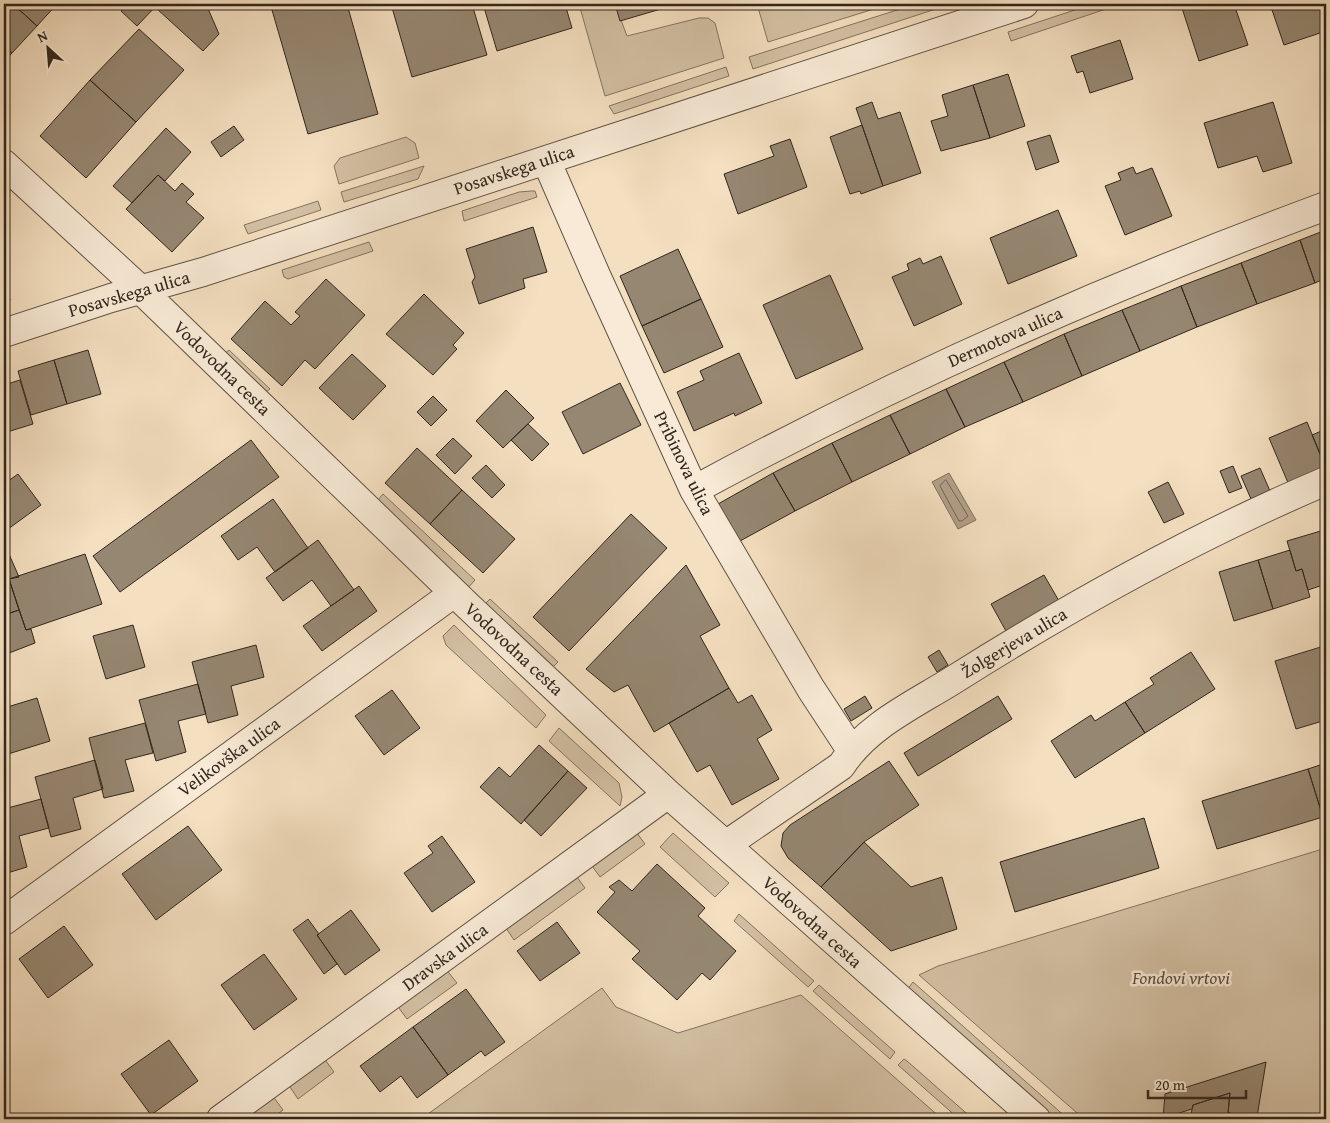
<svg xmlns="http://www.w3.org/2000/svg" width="1330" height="1123" font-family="'Gentium Book Plus',serif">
<rect width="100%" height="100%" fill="#f4dfc0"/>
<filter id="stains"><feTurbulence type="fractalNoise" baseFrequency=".004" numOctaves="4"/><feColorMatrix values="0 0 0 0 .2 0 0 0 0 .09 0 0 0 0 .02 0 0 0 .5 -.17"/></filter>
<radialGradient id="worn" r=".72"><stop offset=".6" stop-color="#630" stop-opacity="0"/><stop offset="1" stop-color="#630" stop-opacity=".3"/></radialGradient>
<!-- green -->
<path fill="#d3c0a4" stroke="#827460" d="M 579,4 L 615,4 L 627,36 L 699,18 L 708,18 L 715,23 L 724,58 L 605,96 Z
M 757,4 L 890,4 L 768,42 Z
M 916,4 L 951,4 L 753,69 L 749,57 Z
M 1093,4 L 1104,4 L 1106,9 L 1011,41 L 1008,32 Z
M 726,67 L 729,76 L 614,114 L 609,106 Z
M 406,137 L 415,143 L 419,158 L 339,184 L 334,166 L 340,158 Z
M 424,166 L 418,179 L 344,202 L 341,192 Z
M 531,191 L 535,191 L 537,197 L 464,221 L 462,211 L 519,192 Z
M 318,201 L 321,210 L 248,234 L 244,225 Z
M 369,242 L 373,251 L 288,279 L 284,277 L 282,270 Z
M 229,350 L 270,389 L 265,393 L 224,354 Z
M 383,494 L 475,580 L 467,589 L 376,502 Z
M 490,599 L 558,662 L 551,669 L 484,605 Z
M 454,625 L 546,715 L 536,728 L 446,645 L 443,636 Z
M 559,728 L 619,783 L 622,797 L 620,806 L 549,741 Z
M 634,829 L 645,844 L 600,877 L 589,862 Z
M 673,833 L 729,883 L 715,897 L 660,847 Z
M 1326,848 L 1326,1119 L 1084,1119 L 919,975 L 938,966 Z
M 574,873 L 585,888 L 514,940 L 504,925 Z
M 739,914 L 814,981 L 808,987 L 734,921 Z
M 445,968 L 457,983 L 407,1019 L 396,1004 Z
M 913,982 L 1068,1119 L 1055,1119 L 907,990 Z
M 819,985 L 895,1052 L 890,1059 L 813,991 Z
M 602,988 L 616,1007 L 678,1033 L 801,995 L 942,1119 L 421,1119 Z
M 323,1057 L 334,1072 L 298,1099 L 288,1084 Z
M 904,1059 L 907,1061 L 973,1119 L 959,1119 L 898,1065 Z
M 272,1095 L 283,1110 L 271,1119 L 239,1119 Z"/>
<!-- water -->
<path fill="#b2a089" stroke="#7e705e" d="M 949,473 L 976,520 L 958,529 L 932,482 Z"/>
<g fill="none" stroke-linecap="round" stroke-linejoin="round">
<!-- shore -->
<path stroke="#726453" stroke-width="1" d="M 946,480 L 968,516 L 962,521 L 959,521 L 940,486 Z"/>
</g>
<!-- building -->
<path fill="#968772" stroke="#31271d" d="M 4,4 L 13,4 L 37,26 L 12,53 L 4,45 Z
M 13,4 L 57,4 L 37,26 Z
M 129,4 L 153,4 L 156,6 L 137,26 L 121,11 Z
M 160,4 L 206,4 L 219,34 L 203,51 L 156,8 Z
M 293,4 L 347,4 L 378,114 L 308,134 L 272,10 Z
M 391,4 L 472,4 L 487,55 L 412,77 Z
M 483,4 L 565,4 L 572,28 L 497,51 Z
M 615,4 L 678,4 L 620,21 Z
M 1196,4 L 1199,4 L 1201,10 L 1221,4 L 1234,4 L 1248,45 L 1199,61 L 1182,8 Z
M 1270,4 L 1326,4 L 1326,31 L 1284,45 Z
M 139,29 L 184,70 L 136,122 L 90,80 Z
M 1120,40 L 1133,79 L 1090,93 L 1083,71 L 1077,73 L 1071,56 Z
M 4,45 L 12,53 L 4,62 Z
M 1008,74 L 1025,126 L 990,138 L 973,85 Z
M 90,80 L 136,122 L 86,178 L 40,136 Z
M 973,85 L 990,138 L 941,151 L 931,121 L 948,116 L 942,95 Z
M 872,102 L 878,119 L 900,112 L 921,173 L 883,186 L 856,108 Z
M 1273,102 L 1292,163 L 1263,172 L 1257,156 L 1218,168 L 1204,123 Z
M 862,125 L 883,186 L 861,194 L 860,191 L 850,194 L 830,137 Z
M 234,126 L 244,140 L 221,157 L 211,142 Z
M 166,128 L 191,152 L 165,181 L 158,175 L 132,203 L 113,186 Z
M 1050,135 L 1059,162 L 1036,170 L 1027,142 Z
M 790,139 L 807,187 L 738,214 L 724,174 L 774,156 L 770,146 Z
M 1133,167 L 1136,174 L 1152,168 L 1172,216 L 1125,235 L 1105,186 L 1121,180 L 1118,173 Z
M 158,175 L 175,191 L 182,183 L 194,194 L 186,202 L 204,218 L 172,252 L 126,209 Z
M 1058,210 L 1077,256 L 1008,284 L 990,238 Z
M 533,227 L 547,272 L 523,279 L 525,288 L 479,304 L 472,282 L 475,277 L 466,249 Z
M 1326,230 L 1326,278 L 1315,283 L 1300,240 Z
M 1300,240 L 1315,283 L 1257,304 L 1241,263 Z
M 678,249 L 701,299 L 642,326 L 620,276 Z
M 941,256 L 962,304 L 914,326 L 892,277 L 909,270 L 907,264 L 920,258 L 923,264 Z
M 1241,263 L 1257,304 L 1197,327 L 1181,286 Z
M 830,275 L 863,349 L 796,379 L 763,305 Z
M 326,279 L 365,315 L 315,369 L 305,360 L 282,386 L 231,339 L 265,301 L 291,325 L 300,316 L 295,312 Z
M 4,281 L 10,300 L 4,302 Z
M 1181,286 L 1197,327 L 1140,351 L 1122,310 Z
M 424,294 L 464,333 L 453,345 L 457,349 L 433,375 L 386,334 Z
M 701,299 L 723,347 L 664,373 L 642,326 Z
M 1122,310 L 1140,351 L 1082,376 L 1064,334 Z
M 1064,334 L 1082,376 L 1023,402 L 1004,362 Z
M 88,350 L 101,394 L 67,404 L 54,360 Z
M 739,353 L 762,403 L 735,416 L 734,413 L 694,431 L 677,392 L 704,380 L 700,371 Z
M 352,354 L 386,386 L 353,420 L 319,388 Z
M 54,360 L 67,404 L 31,415 L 18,371 Z
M 1004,362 L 1023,402 L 965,427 L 946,389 Z
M 20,380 L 33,424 L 4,433 L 4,385 Z
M 620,383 L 641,425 L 583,454 L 562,412 Z
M 946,389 L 965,427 L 910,454 L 890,415 Z
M 506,390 L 534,418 L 503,448 L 476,421 Z
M 433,396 L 447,410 L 431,426 L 417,412 Z
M 890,415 L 910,454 L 852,482 L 832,443 Z
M 1307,422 L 1326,468 L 1289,485 L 1269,438 Z
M 528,424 L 549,444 L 532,461 L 511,440 Z
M 1326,429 L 1326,468 L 1312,435 Z
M 453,438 L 472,456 L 455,474 L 436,455 Z
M 251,440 L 279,477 L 120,592 L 93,556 Z
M 832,443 L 852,482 L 795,511 L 773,473 Z
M 417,448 L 462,490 L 430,524 L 385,483 Z
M 486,465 L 505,485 L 492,498 L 472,478 Z
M 1233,466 L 1242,488 L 1229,493 L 1220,471 Z
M 1260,468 L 1270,491 L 1251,499 L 1241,476 Z
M 773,473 L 795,511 L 740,541 L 718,504 Z
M 18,474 L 41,505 L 4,532 L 4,484 Z
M 1168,482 L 1184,514 L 1164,523 L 1148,492 Z
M 462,490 L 515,539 L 483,573 L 430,524 Z
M 273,499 L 308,548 L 275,572 L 257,547 L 238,560 L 221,536 Z
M 631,514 L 667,548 L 569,651 L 533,617 Z
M 1324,530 L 1326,584 L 1308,590 L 1302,569 L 1296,571 L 1287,541 Z
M 318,540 L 354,590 L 331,606 L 312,580 L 283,601 L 266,578 Z
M 5,545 L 19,577 L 9,579 L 19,610 L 4,615 Z
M 1290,550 L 1296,571 L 1302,569 L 1310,597 L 1273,609 L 1258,560 Z
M 85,554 L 102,604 L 26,630 L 9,579 Z
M 1258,560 L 1273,609 L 1234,621 L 1219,572 Z
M 686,565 L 720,625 L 700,636 L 729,688 L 654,732 L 628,685 L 614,692 L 586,669 Z
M 1044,575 L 1059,601 L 1006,631 L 991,604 Z
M 359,586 L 377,611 L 322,651 L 303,626 Z
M 19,610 L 26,630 L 31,629 L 35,643 L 4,655 L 4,615 Z
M 133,625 L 145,667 L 106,679 L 93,636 Z
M 256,645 L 264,677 L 231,686 L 238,715 L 208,723 L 192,662 Z
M 1324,646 L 1326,652 L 1326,720 L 1296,729 L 1275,661 Z
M 939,650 L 948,665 L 937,672 L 928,657 Z
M 1191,652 L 1215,689 L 1145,733 L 1125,702 L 1154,684 L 1150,678 Z
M 198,684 L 206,714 L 178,721 L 186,752 L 156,761 L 139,700 Z
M 729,688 L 738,703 L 752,695 L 772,730 L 757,739 L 779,779 L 732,805 L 710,765 L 697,772 L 669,723 Z
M 392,690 L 420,728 L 384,755 L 355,716 Z
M 865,696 L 872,708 L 851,721 L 844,709 Z
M 998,696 L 1012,719 L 918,776 L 904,753 Z
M 37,698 L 50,741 L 8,754 L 4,738 L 4,708 Z
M 1125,702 L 1145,733 L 1075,778 L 1051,741 L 1091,715 L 1095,721 Z
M 145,723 L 153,753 L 125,760 L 134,791 L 104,798 L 89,738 Z
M 539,745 L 568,771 L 521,824 L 480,787 L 499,767 L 510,777 Z
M 95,760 L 103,789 L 73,798 L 81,829 L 51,837 L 35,777 Z
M 889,761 L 919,805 L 864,842 L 821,887 L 788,858 L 781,846 L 783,833 L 790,825 Z
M 1326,763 L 1326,816 L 1323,817 L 1308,769 Z
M 1308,769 L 1323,817 L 1217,849 L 1202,801 Z
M 568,771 L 587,788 L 541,836 L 524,820 Z
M 41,799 L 49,828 L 19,836 L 27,867 L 4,874 L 4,809 Z
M 1144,818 L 1159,868 L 1015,912 L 1000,862 Z
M 188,826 L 222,870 L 156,920 L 122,874 Z
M 442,836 L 475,882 L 432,912 L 404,873 L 433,853 L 428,846 Z
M 864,842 L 911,887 L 942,877 L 957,929 L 891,951 L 821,887 Z
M 657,864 L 705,908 L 698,916 L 736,951 L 710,980 L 702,973 L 677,1000 L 632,959 L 640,951 L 597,912 L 615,892 L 609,887 L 619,880 L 632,891 Z
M 351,910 L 380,950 L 345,975 L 317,935 Z
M 308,919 L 319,934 L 317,935 L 337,964 L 324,974 L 293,930 Z
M 557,922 L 580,953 L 540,981 L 517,951 Z
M 64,926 L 93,965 L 48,998 L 19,959 Z
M 264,954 L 297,999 L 254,1030 L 221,985 Z
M 466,989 L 505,1042 L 485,1056 L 481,1051 L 448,1075 L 413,1027 Z
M 413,1027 L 448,1075 L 417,1098 L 401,1076 L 380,1092 L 360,1066 Z
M 169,1040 L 198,1081 L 151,1115 L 121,1074 Z
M 1266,1062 L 1257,1117 L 1228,1113 L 1230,1093 L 1193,1105 L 1192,1109 L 1163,1118 L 1165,1094 Z
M 1230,1093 L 1228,1113 L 1257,1117 L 1257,1119 L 1190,1119 L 1193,1105 Z"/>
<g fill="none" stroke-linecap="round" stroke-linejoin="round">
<!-- minor casing -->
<g stroke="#625546" stroke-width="30">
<path id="minor" d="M 546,160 L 596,275 L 694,490 L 811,689 L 851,750
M 4,164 L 141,290 L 468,606 L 668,794 L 1036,1119
M 4,333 L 111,298 L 203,272 L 1024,4
M 694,490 C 897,380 1109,286 1326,206
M 727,844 L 841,766 C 866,727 911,706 950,682 C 1070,606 1196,536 1326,481
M 4,921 L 454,593
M 221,1119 L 668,794"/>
</g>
<!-- minor -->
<use href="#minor" stroke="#f8ead6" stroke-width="28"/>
</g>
<g text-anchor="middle" stroke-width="5" stroke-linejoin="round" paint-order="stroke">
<!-- street labels -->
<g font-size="18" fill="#31271d" stroke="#f8ead6">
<text transform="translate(514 170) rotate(-18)" y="6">Posavskega ulica</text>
<text transform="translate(129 294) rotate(-16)" y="6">Posavskega ulica</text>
<text transform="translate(1005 337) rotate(-24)" y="6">Dermotova ulica</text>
<text transform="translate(222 368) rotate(44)" y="6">Vodovodna cesta</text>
<text transform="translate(684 463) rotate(64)" y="6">Pribinova ulica</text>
<text transform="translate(1014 643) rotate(-31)" y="6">Žolgerjeva ulica</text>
<text transform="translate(514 649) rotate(43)" y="6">Vodovodna cesta</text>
<text transform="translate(229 757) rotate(-36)" y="6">Velikovška ulica</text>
<text transform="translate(812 922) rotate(42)" y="6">Vodovodna cesta</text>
<text transform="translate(445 957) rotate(-36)" y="6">Dravska ulica</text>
</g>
<!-- park labels -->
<g font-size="18" font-style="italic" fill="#5a4d3f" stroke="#f8ead6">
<text x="1181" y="984">Fondovi vrtovi</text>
</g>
</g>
<!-- margin -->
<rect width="1330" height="1123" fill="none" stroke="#f4dfc0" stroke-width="20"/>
<rect x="5" y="5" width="1320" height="1113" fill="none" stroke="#31271d" stroke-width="2.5"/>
<rect x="10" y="10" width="1310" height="1103" fill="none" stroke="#31271d"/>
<!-- north arrow -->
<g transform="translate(48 48) rotate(334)" stroke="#f8ead6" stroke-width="4" paint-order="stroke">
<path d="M0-4L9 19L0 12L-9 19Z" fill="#31271d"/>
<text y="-8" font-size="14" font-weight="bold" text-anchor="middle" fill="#31271d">N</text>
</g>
<!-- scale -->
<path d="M1148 1090v8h98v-8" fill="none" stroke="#31271d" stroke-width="2.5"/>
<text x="1155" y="1090" font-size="15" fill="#31271d" stroke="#f8ead6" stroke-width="4" paint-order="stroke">20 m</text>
<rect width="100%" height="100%" filter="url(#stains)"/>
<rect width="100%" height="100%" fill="url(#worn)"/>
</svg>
